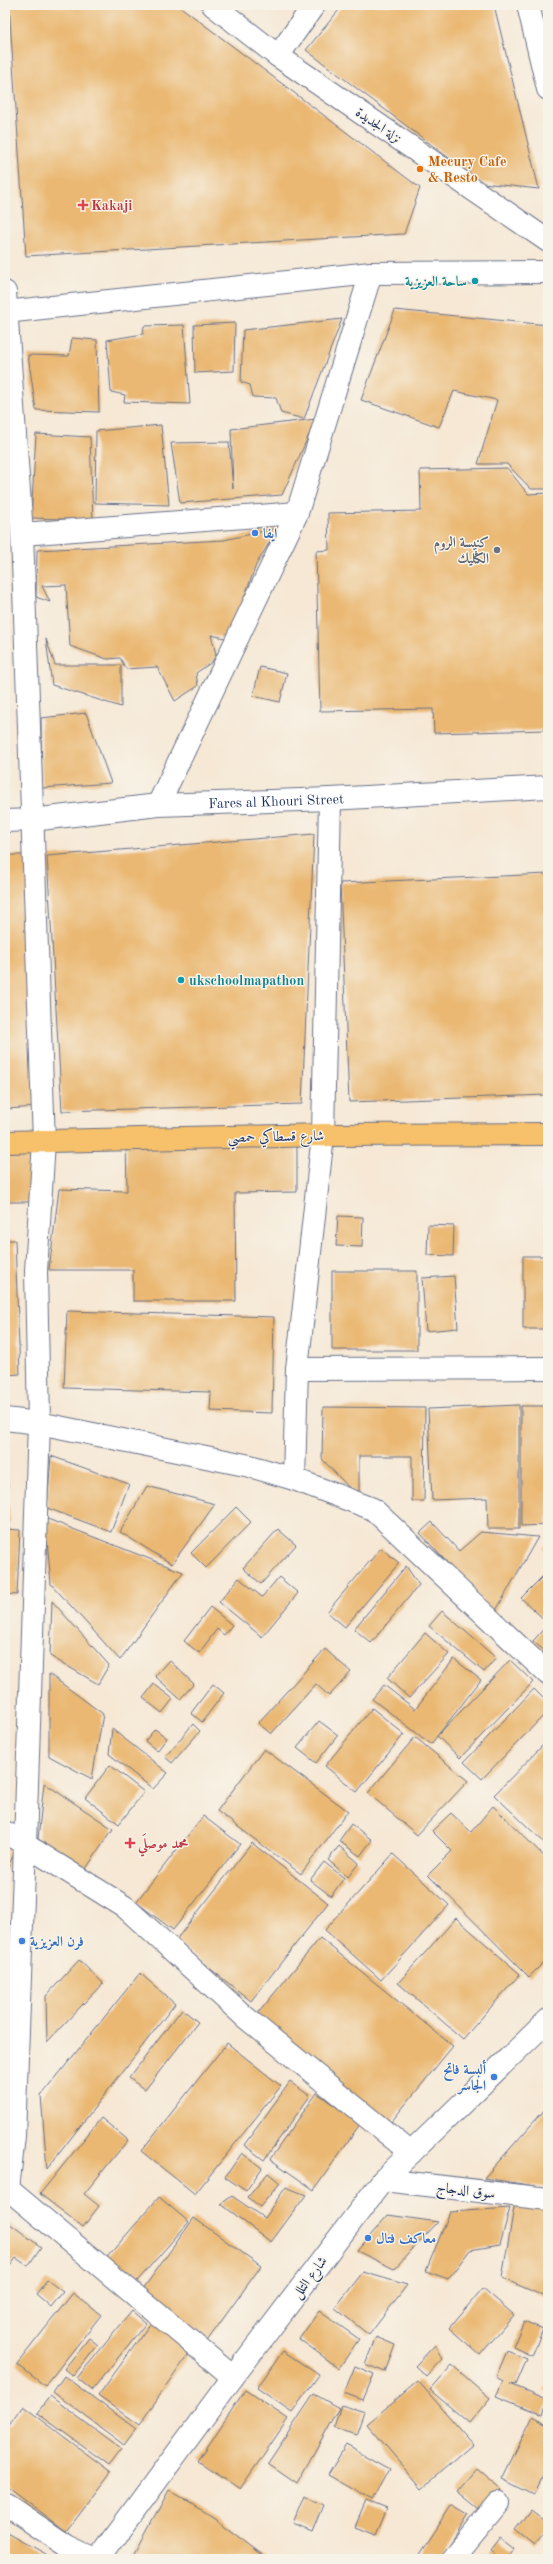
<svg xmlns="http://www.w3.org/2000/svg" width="553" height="2564" font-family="'Old Standard TT',Amiri,serif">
<rect width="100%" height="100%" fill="#f7f3e8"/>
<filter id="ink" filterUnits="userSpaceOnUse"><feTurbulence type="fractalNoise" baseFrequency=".025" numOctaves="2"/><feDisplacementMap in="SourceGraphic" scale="8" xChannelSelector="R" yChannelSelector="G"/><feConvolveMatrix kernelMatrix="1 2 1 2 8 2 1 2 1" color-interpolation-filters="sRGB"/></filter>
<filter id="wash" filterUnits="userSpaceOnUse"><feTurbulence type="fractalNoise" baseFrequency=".012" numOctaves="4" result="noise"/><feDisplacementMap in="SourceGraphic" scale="16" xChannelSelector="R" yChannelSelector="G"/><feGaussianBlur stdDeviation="0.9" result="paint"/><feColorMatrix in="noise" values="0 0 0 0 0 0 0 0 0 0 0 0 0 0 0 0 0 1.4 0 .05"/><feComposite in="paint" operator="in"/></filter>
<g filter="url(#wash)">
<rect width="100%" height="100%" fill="#f6e8d5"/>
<g id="blocks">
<!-- building -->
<path fill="#eab872" d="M 9,5 L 178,5 L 420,188 L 404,234 L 26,256 Z
M 343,5 L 494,5 L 539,189 L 482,183 L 306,50 Z
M 395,310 L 548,325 L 548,489 L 531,489 L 507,464 L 478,464 L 497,400 L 454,391 L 439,427 L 361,400 Z
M 342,319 L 304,419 L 281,413 L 276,398 L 253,397 L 250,385 L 241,382 L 243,330 Z
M 235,323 L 234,371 L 195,373 L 194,325 Z
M 184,325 L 190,404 L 124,402 L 125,395 L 111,392 L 107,340 L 143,334 L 144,326 Z
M 72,338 L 97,340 L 99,412 L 36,410 L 28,355 L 69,356 Z
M 316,419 L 282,495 L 180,503 L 171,443 L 229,442 L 233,489 L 231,429 Z
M 161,425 L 169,505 L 95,503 L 96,431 Z
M 36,434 L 90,437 L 93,520 L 31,518 Z
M 507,468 L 528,494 L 548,493 L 548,730 L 434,733 L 433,709 L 320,711 L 316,551 L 329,550 L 328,513 L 421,511 L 420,470 Z
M 278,528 L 256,565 L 233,628 L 225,638 L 211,635 L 216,654 L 212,662 L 196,673 L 198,686 L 175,701 L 157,667 L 126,669 L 120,658 L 107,659 L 70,646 L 66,585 L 42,586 L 50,602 L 36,597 L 37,550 L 224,540 Z
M 46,639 L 55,665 L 121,665 L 121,707 L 52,685 Z
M 260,667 L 287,673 L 280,702 L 253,696 Z
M 86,713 L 111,783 L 42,788 L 41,718 Z
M 314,834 L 302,1104 L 62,1111 L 47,856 Z
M 5,855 L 27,855 L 39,1107 L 5,1109 Z
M 548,874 L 548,1095 L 349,1102 L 340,883 Z
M 126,1143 L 297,1143 L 297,1192 L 235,1193 L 236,1301 L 133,1301 L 133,1270 L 49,1270 L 59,1189 L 127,1191 Z
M 35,1152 L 37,1202 L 7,1202 L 7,1207 L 5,1207 L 5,1153 Z
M 546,1206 L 548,1206 L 548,1238 L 546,1238 Z
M 338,1216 L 363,1217 L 362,1247 L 336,1246 Z
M 428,1225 L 454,1226 L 453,1256 L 427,1255 Z
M 5,1240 L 15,1240 L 20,1374 L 5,1375 Z
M 523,1256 L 548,1256 L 548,1329 L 523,1329 Z
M 332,1271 L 417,1271 L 417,1350 L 332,1350 Z
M 454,1276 L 458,1328 L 426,1331 L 422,1278 Z
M 67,1311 L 274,1317 L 272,1413 L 210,1411 L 211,1392 L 64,1388 Z
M 519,1405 L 519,1529 L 488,1529 L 487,1498 L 432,1500 L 428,1409 Z
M 521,1406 L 548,1406 L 548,1525 L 521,1526 Z
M 323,1407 L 425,1408 L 424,1501 L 412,1501 L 412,1456 L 359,1456 L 359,1498 L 322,1459 Z
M 5,1440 L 10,1523 L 5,1523 Z
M 51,1456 L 129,1484 L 111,1532 L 47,1508 Z
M 147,1486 L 215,1504 L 172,1564 L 120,1532 Z
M 236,1507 L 251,1522 L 206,1568 L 191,1553 Z
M 45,1518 L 183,1572 L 120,1660 L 51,1584 Z
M 432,1522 L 459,1551 L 481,1532 L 538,1537 L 494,1614 L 420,1533 Z
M 5,1529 L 20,1530 L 17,1595 L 5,1594 Z
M 278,1529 L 296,1545 L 261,1584 L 243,1568 Z
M 548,1542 L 548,1553 L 543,1548 Z
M 381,1548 L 399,1563 L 345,1627 L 327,1612 Z
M 406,1566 L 419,1585 L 371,1643 L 354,1629 Z
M 548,1571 L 548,1623 L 521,1598 Z
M 279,1577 L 298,1593 L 262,1637 L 219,1602 L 239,1578 L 262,1597 Z
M 52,1601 L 109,1665 L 98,1684 L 50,1656 Z
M 210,1607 L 232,1625 L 224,1635 L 217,1629 L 199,1653 L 184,1641 Z
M 442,1611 L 496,1658 L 484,1672 L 429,1626 Z
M 548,1624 L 548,1654 L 533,1641 Z
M 425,1633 L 449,1654 L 409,1698 L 387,1678 Z
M 325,1649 L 351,1672 L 329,1696 L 316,1684 L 271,1734 L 258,1723 Z
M 454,1659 L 481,1680 L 431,1744 L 372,1699 L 384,1685 L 415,1709 Z
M 169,1660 L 194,1684 L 180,1699 L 155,1676 Z
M 510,1660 L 533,1682 L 460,1758 L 437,1736 Z
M 49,1674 L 103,1714 L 92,1779 L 49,1756 Z
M 154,1684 L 173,1699 L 162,1713 L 143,1698 Z
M 213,1684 L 224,1693 L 202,1722 L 191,1713 Z
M 534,1689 L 548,1703 L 548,1711 L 482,1779 L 464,1762 Z
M 372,1708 L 404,1734 L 357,1792 L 325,1766 Z
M 319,1721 L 338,1735 L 316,1763 L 297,1748 Z
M 193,1724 L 200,1731 L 172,1763 L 165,1757 Z
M 112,1729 L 168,1773 L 153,1789 L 109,1754 Z
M 155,1729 L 167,1738 L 157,1751 L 145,1741 Z
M 415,1737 L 468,1781 L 417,1835 L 368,1793 Z
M 548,1740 L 548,1846 L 494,1795 Z
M 264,1749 L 348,1811 L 301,1874 L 217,1811 Z
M 110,1765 L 144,1792 L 119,1824 L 85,1798 Z
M 44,1783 L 113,1829 L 85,1870 L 38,1839 Z
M 493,1806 L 548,1860 L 548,1958 L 529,1977 L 428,1875 L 452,1851 L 432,1831 L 451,1813 L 471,1832 Z
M 203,1816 L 240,1844 L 173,1930 L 136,1902 Z
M 351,1824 L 372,1840 L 360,1856 L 339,1841 Z
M 5,1837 L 19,1843 L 5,1873 Z
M 252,1843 L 328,1903 L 251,2001 L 175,1941 Z
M 339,1846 L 359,1863 L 348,1877 L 328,1860 Z
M 393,1854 L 449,1905 L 381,1980 L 325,1930 Z
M 324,1862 L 344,1878 L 331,1896 L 310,1880 Z
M 456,1918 L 520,1974 L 463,2039 L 398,1983 Z
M 320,1938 L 453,2046 L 387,2127 L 254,2018 Z
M 79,1960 L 103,1983 L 47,2042 L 46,1996 Z
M 140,1973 L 175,2004 L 47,2169 L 41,2096 Z
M 182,2009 L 198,2022 L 145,2090 L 129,2078 Z
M 227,2043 L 281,2086 L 195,2194 L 141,2151 Z
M 290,2082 L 310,2096 L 264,2160 L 244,2145 Z
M 317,2093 L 360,2124 L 314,2190 L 270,2159 Z
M 548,2106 L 548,2188 L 484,2178 Z
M 101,2118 L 128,2140 L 84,2194 L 99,2206 L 83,2227 L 40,2194 Z
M 242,2153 L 262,2168 L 246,2191 L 225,2177 Z
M 268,2173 L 280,2183 L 260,2207 L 248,2197 Z
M 286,2187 L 306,2195 L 271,2242 L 221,2204 L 232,2196 L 264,2218 Z
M 159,2197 L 189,2222 L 131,2288 L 102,2263 Z
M 515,2202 L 548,2208 L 548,2298 L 502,2278 Z
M 510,2208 L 500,2245 L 470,2250 L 448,2279 L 426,2271 L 450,2212 Z
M 388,2215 L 438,2222 L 394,2269 L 357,2251 Z
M 194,2218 L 261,2266 L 205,2344 L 138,2296 Z
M 5,2220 L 41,2247 L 28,2266 L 16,2258 L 7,2270 L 5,2268 Z
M 363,2272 L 407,2285 L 369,2335 L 335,2308 Z
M 47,2280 L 63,2292 L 51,2307 L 36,2294 Z
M 483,2288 L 514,2315 L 480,2355 L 449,2328 Z
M 73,2293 L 101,2315 L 45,2386 L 17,2364 Z
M 132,2311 L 146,2323 L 92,2390 L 77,2378 Z
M 319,2311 L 359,2339 L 339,2368 L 299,2339 Z
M 153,2320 L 193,2348 L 139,2425 L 98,2396 Z
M 524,2321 L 543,2329 L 532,2356 L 513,2347 Z
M 376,2337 L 395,2345 L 385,2372 L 365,2364 Z
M 89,2338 L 98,2345 L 73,2376 L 64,2369 Z
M 435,2345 L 442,2359 L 426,2376 L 415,2366 Z
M 283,2351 L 319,2375 L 292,2412 L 257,2388 Z
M 507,2351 L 527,2359 L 516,2385 L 510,2384 L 548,2400 L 543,2415 L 496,2396 L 503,2381 L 496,2377 Z
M 452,2365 L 490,2398 L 469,2423 L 430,2390 Z
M 355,2366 L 374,2374 L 363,2400 L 344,2393 Z
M 64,2376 L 136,2429 L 124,2445 L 53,2392 Z
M 418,2381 L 473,2444 L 422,2488 L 367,2424 Z
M 548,2382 L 548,2391 L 545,2390 Z
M 245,2390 L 288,2419 L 240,2489 L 198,2461 Z
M 314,2394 L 339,2408 L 297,2483 L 268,2463 Z
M 50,2396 L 121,2449 L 109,2465 L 37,2413 Z
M 341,2405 L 364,2412 L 356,2435 L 334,2428 Z
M 23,2406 L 111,2472 L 66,2531 L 5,2485 L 5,2431 Z
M 533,2416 L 548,2424 L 548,2433 L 544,2442 L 548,2444 L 548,2465 L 534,2495 L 502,2479 Z
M 346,2445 L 389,2469 L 372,2500 L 328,2475 Z
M 476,2469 L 502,2491 L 484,2513 L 457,2491 Z
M 169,2490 L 216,2520 L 268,2559 L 132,2559 Z
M 304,2497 L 323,2505 L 312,2532 L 293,2524 Z
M 366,2501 L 386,2509 L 375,2535 L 355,2527 Z
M 451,2505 L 468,2515 L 440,2559 L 416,2559 Z
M 531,2509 L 548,2522 L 548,2528 L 534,2545 L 515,2530 Z
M 5,2532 L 53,2559 L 5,2559 Z
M 500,2539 L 514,2550 L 507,2559 L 500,2559 L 490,2552 Z"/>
</g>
</g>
<g filter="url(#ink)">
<use href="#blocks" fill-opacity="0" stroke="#687088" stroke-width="1"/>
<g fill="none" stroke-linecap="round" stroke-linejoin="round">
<!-- minor casing -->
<g stroke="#687088" stroke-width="24">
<g id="minor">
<path d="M 213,5 L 278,56 L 548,241"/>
<path d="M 528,5 L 548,89"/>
<path d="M 278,56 L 314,5"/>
<path d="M 5,292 L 22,534 L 44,1141 L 36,1271 L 39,1423 L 25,1845 L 14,2136 L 8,2189 L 5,2188"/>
<path d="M 5,312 L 371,273 L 548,272"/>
<path d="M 22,534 L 297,513"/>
<path d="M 158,805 L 297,513 L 371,273"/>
<path id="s1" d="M 5,821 L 32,820 L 158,805 L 330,799 L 548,787"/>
<path d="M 297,1369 L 548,1368"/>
<path d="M 5,1419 L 39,1423 L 250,1466 L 294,1479 L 297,1369 L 323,1135 L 330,799"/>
<path d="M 294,1479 L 373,1509 L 548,1674"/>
<path d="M 5,1832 L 125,1907 L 245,2017 L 411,2153"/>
<path d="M 383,2180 L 548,2199"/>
<path d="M 8,2189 L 233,2377"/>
<path d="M 5,2504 L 67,2546 L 94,2559"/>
<path d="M 99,2559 L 233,2377 L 383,2180 L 548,2020"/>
<path d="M 452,2559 L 498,2503"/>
</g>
</g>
<!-- major casing -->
<g stroke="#687088" stroke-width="24">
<path id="major" d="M 5,1142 L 323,1135 L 548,1134"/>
</g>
<!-- minor -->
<use href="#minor" stroke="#fff" stroke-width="22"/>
<!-- major -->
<use href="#major" stroke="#f7c06b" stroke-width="22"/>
</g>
</g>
<!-- markers -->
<circle fill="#e8710a" stroke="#f7f3e8" stroke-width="1.5" cx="420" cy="169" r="4"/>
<g fill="#e0444e" stroke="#f7f3e8" stroke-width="1.5">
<path d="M81 199h4v4h4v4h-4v4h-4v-4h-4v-4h4z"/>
<path d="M128 1837h4v4h4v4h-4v4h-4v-4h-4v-4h4z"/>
</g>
<g fill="#0f9aa8" stroke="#f7f3e8" stroke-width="1.5">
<circle cx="475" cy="281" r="4"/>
<circle cx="181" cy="980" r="4"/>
</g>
<g fill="#3f7fe0" stroke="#f7f3e8" stroke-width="1.5">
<circle cx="255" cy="533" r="4"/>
<circle cx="22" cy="1941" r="4"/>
<circle cx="494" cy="2077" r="4"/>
<circle cx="368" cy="2238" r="4"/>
</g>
<circle fill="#6b7280" stroke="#f7f3e8" stroke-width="1.5" cx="497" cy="550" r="4"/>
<g text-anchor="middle" stroke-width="3" stroke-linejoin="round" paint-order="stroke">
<!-- street labels -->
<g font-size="14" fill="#1b2f5e" stroke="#f7f3e8">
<text transform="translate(379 125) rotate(35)" y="5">نزلة الجديدة</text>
<text dy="5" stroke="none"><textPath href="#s1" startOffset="272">Fares al Khouri Street</textPath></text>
<text transform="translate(276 1136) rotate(-1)" y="5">شارع قسطاكي حمصي</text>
<text transform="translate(466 2190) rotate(7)" y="5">سوق الدجاج</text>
<text transform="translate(309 2277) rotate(-53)" y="5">شارع التلل</text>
</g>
<!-- food labels -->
<g font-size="14" font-weight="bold" fill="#c56008" stroke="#f7f3e8" text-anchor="start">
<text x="428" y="166">Mecury Cafe<tspan x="428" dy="16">&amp; Resto</tspan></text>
</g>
<!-- health labels -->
<g font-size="14" font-weight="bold" fill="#be3a42" stroke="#f7f3e8" text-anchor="start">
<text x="91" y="210">Kakaji</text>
<text x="138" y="1848">محمد موصلَي</text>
</g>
<!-- culture labels -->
<g font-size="14" font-weight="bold" fill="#0d838f" stroke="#f7f3e8" text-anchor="end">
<text x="467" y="286">ساحة العزيزية</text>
<text x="189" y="985" text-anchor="start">ukschoolmapathon</text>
</g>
<!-- shop labels -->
<g font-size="14" font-weight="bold" fill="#366cbe" stroke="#f7f3e8" text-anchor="start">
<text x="263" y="538">ايفا</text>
<text x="30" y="1946">فرن العزيزية</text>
<text x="486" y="2074" text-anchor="end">ألبسة فاتح<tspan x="486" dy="16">الجاسر</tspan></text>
<text x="376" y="2243">معاكف فتال</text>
</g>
<!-- worship labels -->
<g font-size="14" font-weight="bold" fill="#5b616d" stroke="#f7f3e8" text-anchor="end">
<text x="489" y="547">كنيسة الروم<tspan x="489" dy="16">الكثليك</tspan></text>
</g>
</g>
<!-- margin -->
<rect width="553" height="2564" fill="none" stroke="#f7f3e8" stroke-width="20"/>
</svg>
